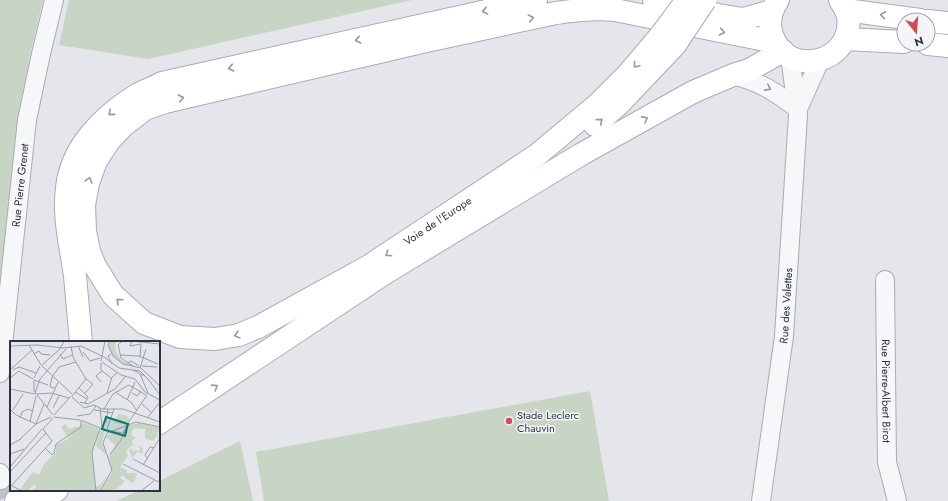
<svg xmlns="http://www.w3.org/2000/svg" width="948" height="501" font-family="Jost,sans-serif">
<rect width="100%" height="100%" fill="#e4e6eb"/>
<!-- green -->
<path fill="#c8d5c5" d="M 0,0 L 43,0 L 29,59 L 0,283 Z
M 69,0 L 412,0 L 148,59 L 59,45 Z
M 590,391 L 609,501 L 264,501 L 256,452 Z
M 240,441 L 253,501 L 116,501 L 140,490 L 159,490 L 159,481 Z"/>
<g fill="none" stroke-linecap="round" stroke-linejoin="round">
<!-- street-tunnel -->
<path stroke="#bfc2c9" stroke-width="18" stroke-dasharray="18 9" stroke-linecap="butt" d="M 1,480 L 9,501"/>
<!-- street casing -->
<g stroke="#a9acb5" stroke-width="20">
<g id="street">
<path d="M 733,75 C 762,83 774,91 798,109"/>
<path d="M 798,109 L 820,60"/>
<path id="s1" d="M 885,280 L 887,462 L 897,501"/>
<path id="s2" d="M 0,373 L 27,120 L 41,54 L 54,0"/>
<path d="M 0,473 L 1,480"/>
<path id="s3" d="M 761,501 L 784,336 L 798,115 L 790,57"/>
</g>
</g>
<!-- secondary casing -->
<g stroke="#a9acb5" stroke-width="24">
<g id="secondary">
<path d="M 654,0 L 718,15 L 743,19 L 772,11"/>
<path d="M 778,0 C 771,10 768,23 772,35 C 787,80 855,63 848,16 C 847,11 843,5 840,0"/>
<path d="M 846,10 L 920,20"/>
<path d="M 928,21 L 948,23"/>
<path d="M 845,39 L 904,42"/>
<path d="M 928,44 L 948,46"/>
<path d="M 595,125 L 620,103 L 675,45"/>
<path id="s4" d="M 375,262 L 537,155 L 597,105 L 628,74 L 661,35"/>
<path d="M 371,265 L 258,327 L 239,335 L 215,339 L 180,337 L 144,323 L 113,295 L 95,266 L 89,251 L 85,231 L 84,205 L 88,183 L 96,161 L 109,141 L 123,126 L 145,109 L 165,102 L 426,41 L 556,13 C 576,10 595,8 615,10 L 775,42"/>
<path d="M 81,342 C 79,320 77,298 75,276 C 71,247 63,217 67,188 C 71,148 102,117 135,96 C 143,91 153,88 162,83 L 536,0"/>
<path d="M 159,423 L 385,273 L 580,155 L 693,92 L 733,75 L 749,70 L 783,51"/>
<path d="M 16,501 L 34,490"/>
<path d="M 40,501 L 57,490"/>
</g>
</g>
<!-- street -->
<use href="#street" stroke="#f6f7f9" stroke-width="18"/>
<!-- secondary -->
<use href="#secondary" stroke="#fff" stroke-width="22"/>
<!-- secondary-bridge casing -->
<g stroke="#a9acb5" stroke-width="24" stroke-linecap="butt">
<path id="secondary-bridge" d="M 661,35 L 687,0
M 675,45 L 705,0"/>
</g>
<!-- secondary-bridge -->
<use href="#secondary-bridge" stroke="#fff" stroke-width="22"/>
</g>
<!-- one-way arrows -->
<defs><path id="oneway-chevron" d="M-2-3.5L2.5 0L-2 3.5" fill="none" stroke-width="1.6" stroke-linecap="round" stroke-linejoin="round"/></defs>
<g stroke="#9698a1">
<use href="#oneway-chevron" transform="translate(485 11) rotate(167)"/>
<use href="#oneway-chevron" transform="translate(883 15) rotate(-172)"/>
<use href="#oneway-chevron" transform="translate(531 18) rotate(-12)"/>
<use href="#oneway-chevron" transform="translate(722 32) rotate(12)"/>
<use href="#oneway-chevron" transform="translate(358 40) rotate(167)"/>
<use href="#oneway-chevron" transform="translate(636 65) rotate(130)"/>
<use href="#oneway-chevron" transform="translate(231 68) rotate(167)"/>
<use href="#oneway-chevron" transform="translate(181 98) rotate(-13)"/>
<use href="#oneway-chevron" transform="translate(111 113) rotate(139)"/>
<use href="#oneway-chevron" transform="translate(645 119) rotate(-29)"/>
<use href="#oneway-chevron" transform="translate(600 121) rotate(-40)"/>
<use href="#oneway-chevron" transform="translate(89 180) rotate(-74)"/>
<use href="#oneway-chevron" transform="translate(388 254) rotate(146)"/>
<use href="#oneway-chevron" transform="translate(119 301) rotate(-138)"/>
<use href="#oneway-chevron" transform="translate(237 335) rotate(165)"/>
<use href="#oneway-chevron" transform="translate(215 387) rotate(-33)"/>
</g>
<use stroke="#91949e" href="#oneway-chevron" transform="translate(768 88) rotate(28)"/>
<!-- markers -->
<circle fill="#cc4d55" stroke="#f4f5f8" stroke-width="1.5" cx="509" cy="421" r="4"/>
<g text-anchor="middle" stroke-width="3" stroke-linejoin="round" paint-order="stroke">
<!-- street labels -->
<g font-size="11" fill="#2c3243" stroke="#f4f5f8">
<text dy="4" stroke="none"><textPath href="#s2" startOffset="189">Rue Pierre Grenet</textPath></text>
<text dy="4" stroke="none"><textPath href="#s4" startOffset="75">Voie de l'Europe</textPath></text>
<text dy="4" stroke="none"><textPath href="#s3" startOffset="197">Rue des Valettes</textPath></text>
<text dy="4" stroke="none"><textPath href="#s1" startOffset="111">Rue Pierre-Albert Birot</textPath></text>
</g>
<!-- poi labels -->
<g font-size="11" fill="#2c3243" stroke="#f4f5f8" text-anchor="start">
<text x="517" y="419">Stade Leclerc<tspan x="517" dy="13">Chauvin</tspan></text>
</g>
</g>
<!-- overview -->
<g transform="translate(10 341)">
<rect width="150" height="150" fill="#e4e6eb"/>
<path d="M 100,0 L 109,0 L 105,2 L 106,11 L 111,19 L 123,25 L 112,22 L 104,16 L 99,5 ZM 108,73 L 117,75 L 120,79 L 112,83 L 104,82 ZM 73,81 L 88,87 L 87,100 L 83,99 L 85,101 L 82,112 L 85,146 L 90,144 L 99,132 L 88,150 L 23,150 L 26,146 L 24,144 L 17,150 L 10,148 L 23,131 L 29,134 L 34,123 L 46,111 L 46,104 L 58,98 ZM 129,82 L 150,87 L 150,92 L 147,90 L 148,94 L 143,100 L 135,97 L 135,88 L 124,87 L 121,93 L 126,98 L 123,98 L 122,103 L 133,107 L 132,113 L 128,110 L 122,117 L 119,109 L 121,107 L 122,110 L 131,109 L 128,105 L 122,104 L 116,110 L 118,115 L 110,126 L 117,129 L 117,132 L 127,132 L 125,139 L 122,142 L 112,134 L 110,137 L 115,140 L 107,148 L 90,150 L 102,132 L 99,115 L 106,105 L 96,96 L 101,92 L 112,93 L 119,84 ZM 55,83 L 59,88 L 71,85 L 58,96 L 51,86 ZM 89,90 L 95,90 L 92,102 L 96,114 L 86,105 Z" fill="#c8d5c5"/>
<path fill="none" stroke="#9a9ea8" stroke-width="1" d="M 100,0 L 98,4 L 103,15 L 113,23 L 131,27 L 150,45M 112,0 L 108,4 L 111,17 L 123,25M 121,0 L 150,3M 122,0 L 120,5 L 131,3M 19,4 L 31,24M 0,5 L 27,4 L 53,7 L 71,5 L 94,16M 61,5 L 63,16 L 76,38M 68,5 L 73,16M 73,11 L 80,20 L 90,17M 24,13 L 29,10 L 31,13 L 40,14M 50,13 L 53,18 L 62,14M 101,13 L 98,15 L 102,23M 110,14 L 129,15 L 148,23M 94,16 L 109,27 L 130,30 L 139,39M 130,16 L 131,3M 91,20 L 95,0M 92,21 L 111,34 L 125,38 L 135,51 L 150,59M 91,22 L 91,29 L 101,37M 117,22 L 121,20 L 129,25M 32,24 L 50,8 L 54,0M 32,25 L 62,53M 132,25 L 147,26M 130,27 L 136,8M 0,29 L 22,9M 3,29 L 9,26 L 26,32M 123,29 L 135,35M 130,33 L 138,52M 42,36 L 49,26 L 66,21M 42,36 L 40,46 L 45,47M 0,37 L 9,30 L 23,38M 24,37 L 30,25M 138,38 L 150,54M 24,39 L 38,44M 24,39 L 24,50 L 43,74M 91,41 L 86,35 L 92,30M 69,47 L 78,56 L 75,62M 0,48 L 25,53M 65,51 L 77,58M 105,51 L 121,61 L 127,70M 25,52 L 30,38 L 56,8M 75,52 L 83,43 L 76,38M 97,52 L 102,36 L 107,32M 122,52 L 127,55 L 131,50M 27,53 L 41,52 L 59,57M 62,55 L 76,38M 62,56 L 74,67M 117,59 L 125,41M 70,61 L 78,63 L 105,48 L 115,36M 132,63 L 142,72M 37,66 L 48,41M 43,67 L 49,55M 74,67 L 84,64 L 92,68 L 113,68 L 150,81M 90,67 L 92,86M 0,68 L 6,74 L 26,83M 94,68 L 103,53 L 119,44 L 136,54M 3,69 L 13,53M 84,69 L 103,72M 44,74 L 61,55M 67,75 L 80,73 L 86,65M 44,76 L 70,79M 138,76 L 150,61M 10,77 L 12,71 L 18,68 L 23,70M 71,79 L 95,89M 20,81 L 26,55M 96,82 L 98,68M 118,82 L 137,54M 26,83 L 34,63M 33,88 L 43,77M 97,88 L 104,68M 99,90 L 113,92 L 117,84M 10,98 L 26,83 L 41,76M 0,104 L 11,98M 35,107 L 42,114 L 44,112 L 46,103 L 71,86 L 71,79M 0,113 L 14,108M 100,113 L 111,99 L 118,84M 137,117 L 135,114 L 140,106 L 144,107M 123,118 L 150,132M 113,123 L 149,141M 133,124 L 150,97M 0,126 L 32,88M 0,131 L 36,92M 0,144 L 12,150M 2,144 L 42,100 L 33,88M 86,150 L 82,111 L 90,87M 90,150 L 102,129 L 93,102 L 97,92 L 126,81 L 150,86M 131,150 L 145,139M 149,150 L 150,136"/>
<path fill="#0f766e" fill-opacity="0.15" stroke="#0f766e" stroke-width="2" d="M 96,76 L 118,83 L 115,95 L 92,88 Z"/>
<rect width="150" height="150" fill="none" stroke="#2c3243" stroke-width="2"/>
</g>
<!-- north arrow -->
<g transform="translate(916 32) rotate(163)"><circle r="19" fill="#f4f5f8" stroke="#a4a7b0"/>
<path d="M0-3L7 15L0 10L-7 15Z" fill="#cc4d55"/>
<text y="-6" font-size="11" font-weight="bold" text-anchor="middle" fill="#2c3243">N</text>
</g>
</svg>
